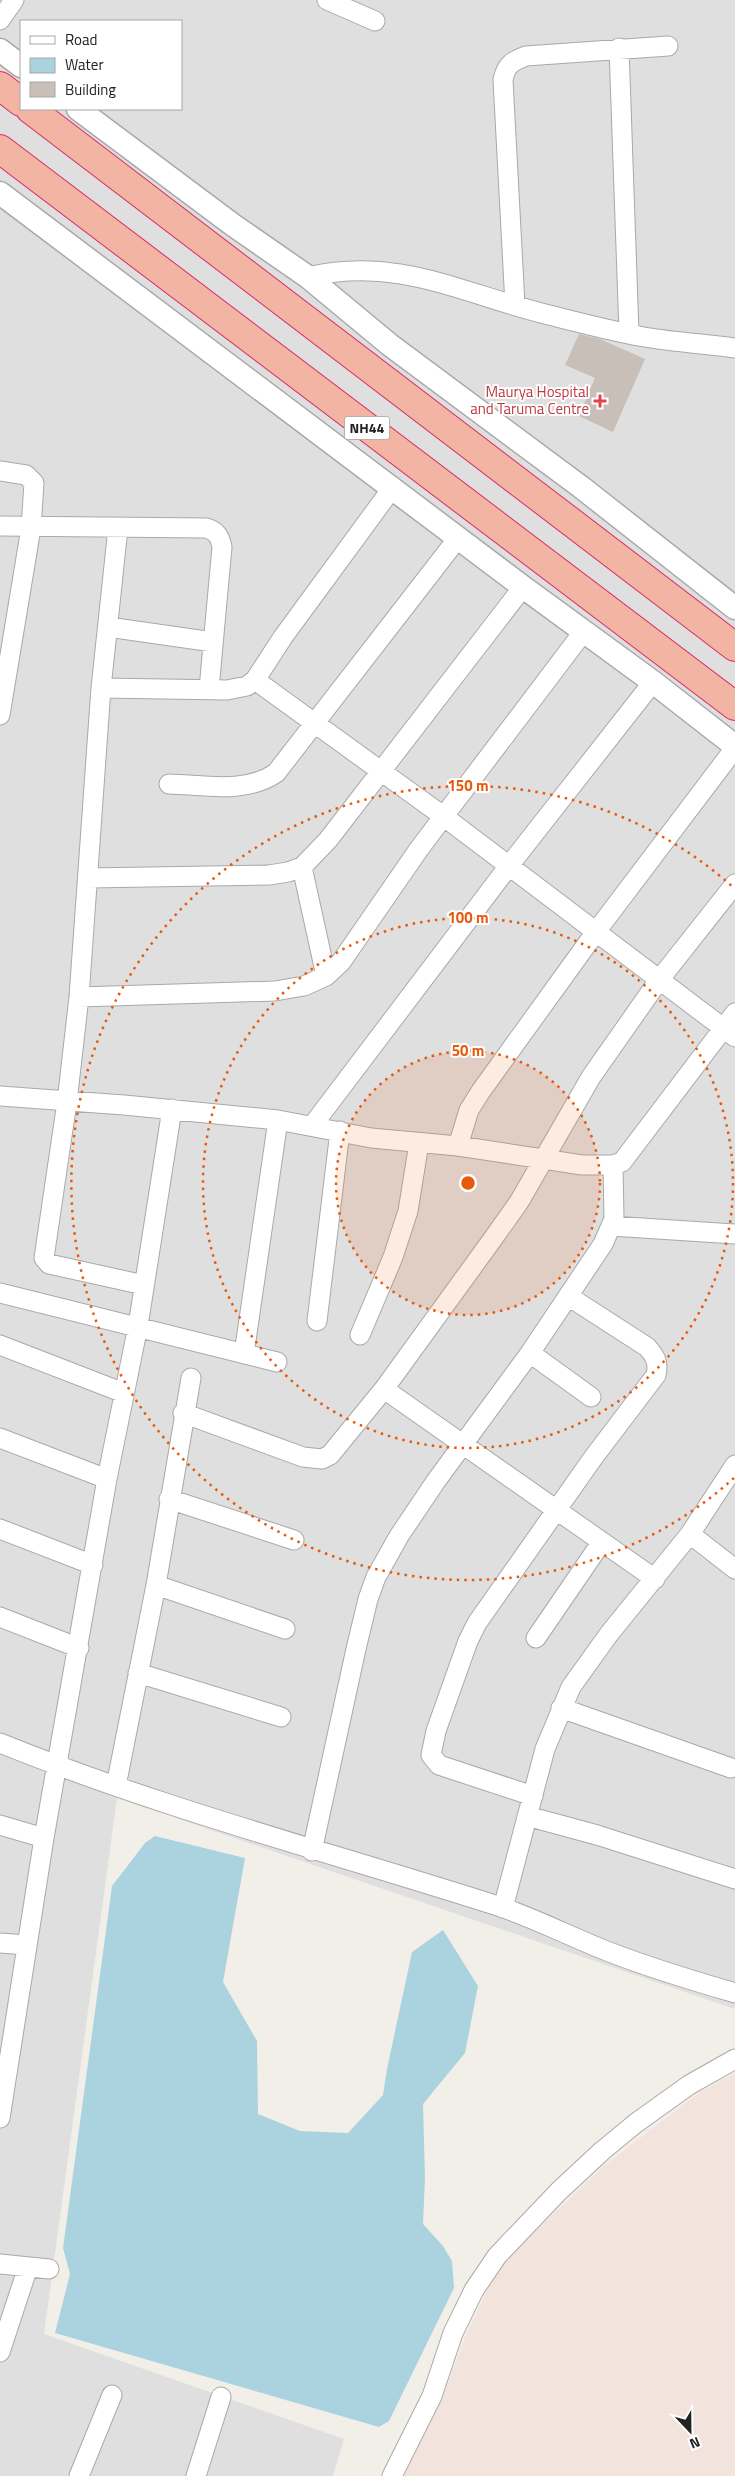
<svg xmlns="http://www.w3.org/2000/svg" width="735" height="2476" font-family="'Titillium Web',sans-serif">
<rect width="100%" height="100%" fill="#f2efe9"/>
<!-- residential -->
<path fill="#e0dfdf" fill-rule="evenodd" d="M 0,0 L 735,0 L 735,2009 L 117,1798 L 44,2334 L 344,2439 L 333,2476 L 0,2476 ZM 21,21 L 181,21 L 181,109 L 21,109 Z"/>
<!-- military -->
<path fill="#f3e3dd" d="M 735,2073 L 735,2476 L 404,2476 L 443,2397 L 465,2337 L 499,2266 L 606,2164 L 699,2093 Z"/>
<!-- water -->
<path fill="#aad3df" d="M 155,1836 L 245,1858 L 223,1982 L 257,2041 L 258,2114 L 300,2131 L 348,2133 L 383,2095 L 387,2069 L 412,1952 L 443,1930 L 478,1986 L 465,2053 L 423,2104 L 425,2178 L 423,2224 L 443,2246 L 452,2261 L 454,2288 L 389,2421 L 379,2427 L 55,2333 L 70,2274 L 63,2248 L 112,1886 L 145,1843 Z"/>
<!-- building -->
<path fill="#c7bfb8" d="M 579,334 L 600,339 L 645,359 L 613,432 L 579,416 L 595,378 L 565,365 Z"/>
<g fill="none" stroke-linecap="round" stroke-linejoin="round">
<!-- minor casing -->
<g stroke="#a9a9a9" stroke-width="21">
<path id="minor" d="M 327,0 L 375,21
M 0,20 L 14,0
M 619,48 L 629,333
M 308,277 C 397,256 461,293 545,314 C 577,322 611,331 644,337 C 674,342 705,344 735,348
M 515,305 L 503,80 C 506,65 512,61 526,56 L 668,46
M 0,471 L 26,475 L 34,483 L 31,528 L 0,715
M 0,526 L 206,528 C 217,531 220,537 222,547 L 209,689
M 118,528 L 101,688 L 79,997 L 67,1102 L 44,1258 L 49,1264 L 144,1285
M 108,627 L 213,642
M 255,680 L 443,816 L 735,1037
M 101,688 L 227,690 L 247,686 L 255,680 L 283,637 L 393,487
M 169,784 C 205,785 245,794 276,773 L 458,538
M 302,867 L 326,976
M 88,878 L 269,875 L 288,872 L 302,867 L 328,840 L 523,587
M 79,997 L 275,991 L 304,986 L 326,976 L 341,962 L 419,849 L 584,631
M 0,1096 L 124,1105 L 278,1120 L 371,1138 L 458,1146 L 582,1165 L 613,1165 L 622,1162 L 735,1013
M 312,1126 L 508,867 L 653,682
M 458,1146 L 469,1110 L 481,1091 L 595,933 L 735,748
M 611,1226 L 735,1234
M 0,1293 L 277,1362
M 317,1321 L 340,1131
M 360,1335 L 393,1257 L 408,1211 L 419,1143
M 0,1345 L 124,1393
M 530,1353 L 591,1397
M 244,1354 L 278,1120
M 384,1389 L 655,1579
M 183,1413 L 303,1457 L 322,1459 L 330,1455 L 384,1389 L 492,1240 L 519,1202 L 591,1077 L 659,980 L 735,884
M 0,1438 L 107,1479
M 169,1499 L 294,1540
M 0,1529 L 93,1565
M 690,1534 L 735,1569
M 156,1585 L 285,1629
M 0,1617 L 79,1648
M 536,1638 L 601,1543
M 138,1673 L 281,1717
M 561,1708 L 731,1768
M 0,1743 C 163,1809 333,1853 501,1907 C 539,1920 575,1939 612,1953 C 653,1969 694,1981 735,1993
M 116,1786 L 156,1585 L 191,1378
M 533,1796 L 439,1765 L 431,1755 L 436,1731 L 468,1641 L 477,1623 L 593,1458 L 656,1375 C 659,1362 655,1356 647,1347 L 568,1296
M 527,1816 L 597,1835 L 735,1879
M 0,1825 L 44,1838
M 312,1851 L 356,1649 L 368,1599 L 376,1577 L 399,1536 L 436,1481 L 530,1353 L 603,1244 L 614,1219 L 613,1165
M 503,1908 L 545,1749 L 571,1687 L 609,1634 L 690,1534 L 735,1465
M 0,1943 L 27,1945
M 0,2118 L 44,1838 L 107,1479 L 138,1326 L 172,1109
M 0,2264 L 49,2269
M 0,2352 L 28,2267
M 79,2476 L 112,2395
M 196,2476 L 221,2397
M 392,2476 L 432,2396 L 453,2333 L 474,2290 L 497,2256 L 559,2191 L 602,2151 L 636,2123 L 689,2085 L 735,2059"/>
</g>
<!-- tertiary casing -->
<g stroke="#a9a9a9" stroke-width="25">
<path id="tertiary" d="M 0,50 L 21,66
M 78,109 L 233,225 L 308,277 L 390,345 L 581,487 L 735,608
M 0,193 L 523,587 L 653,682 L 735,746"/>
</g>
<!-- trunk casing -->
<g stroke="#dc2a67" stroke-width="30">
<path id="trunk" d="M 0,86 L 21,102
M 30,109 L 735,647
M 0,149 L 735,706"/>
</g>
<!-- minor -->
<use href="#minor" stroke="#fff" stroke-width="19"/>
<!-- tertiary -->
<use href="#tertiary" stroke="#fff" stroke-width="22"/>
<!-- trunk -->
<use href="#trunk" stroke="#f2b4a3" stroke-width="28"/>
</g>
<!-- distance rings -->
<circle cx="468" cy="1183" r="132" fill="#e8590c" fill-opacity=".12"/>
<g fill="none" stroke="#e8590c" stroke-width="2.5" stroke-dasharray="2.5 5">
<circle cx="468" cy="1183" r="132"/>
<circle cx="468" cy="1183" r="265"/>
<path d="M734 1478A397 397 0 1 1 734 888"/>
</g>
<!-- markers -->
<path fill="#e0444e" stroke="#fff" stroke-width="2" d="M597.5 393.5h5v5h5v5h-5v5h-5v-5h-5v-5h5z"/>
<g text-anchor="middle" stroke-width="4" stroke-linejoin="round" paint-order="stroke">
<!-- shield labels -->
<rect fill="#fff" stroke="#646464" stroke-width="1" x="344.5" y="416.5" width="45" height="23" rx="4"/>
<g font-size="14" font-weight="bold" fill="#222">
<text x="367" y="433">NH44</text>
</g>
<!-- health labels -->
<g font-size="15" fill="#be3a42" stroke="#fff" text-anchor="end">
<text x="589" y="397">Maurya Hospital<tspan x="589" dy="17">and Taruma Centre</tspan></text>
</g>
</g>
<circle cx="468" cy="1183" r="8" fill="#e8590c" stroke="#fff" stroke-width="2.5"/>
<g font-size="15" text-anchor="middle" font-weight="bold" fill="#e8590c" stroke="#fff" stroke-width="4" stroke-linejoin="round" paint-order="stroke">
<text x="468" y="791">150 m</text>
<text x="468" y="923">100 m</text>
<text x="468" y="1056">50 m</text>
</g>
<!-- legend -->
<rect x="20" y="20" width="162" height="90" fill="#ffffff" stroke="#a7a7a7"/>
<rect x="30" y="36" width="25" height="8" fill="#ffffff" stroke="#a7a7a7"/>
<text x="65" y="45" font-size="15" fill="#222222">Road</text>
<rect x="30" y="58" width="25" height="15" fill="#aad3df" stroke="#a7a7a7"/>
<text x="65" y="70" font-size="15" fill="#222222">Water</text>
<rect x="30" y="82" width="25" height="15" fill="#c7bfb8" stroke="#a7a7a7"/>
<text x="65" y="95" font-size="15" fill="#222222">Building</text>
<!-- north arrow -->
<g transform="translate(690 2431) rotate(158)" stroke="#ffffff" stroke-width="4" paint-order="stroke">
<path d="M0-4L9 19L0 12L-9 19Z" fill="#222222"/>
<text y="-8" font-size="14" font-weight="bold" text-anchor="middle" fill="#222222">N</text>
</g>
</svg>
